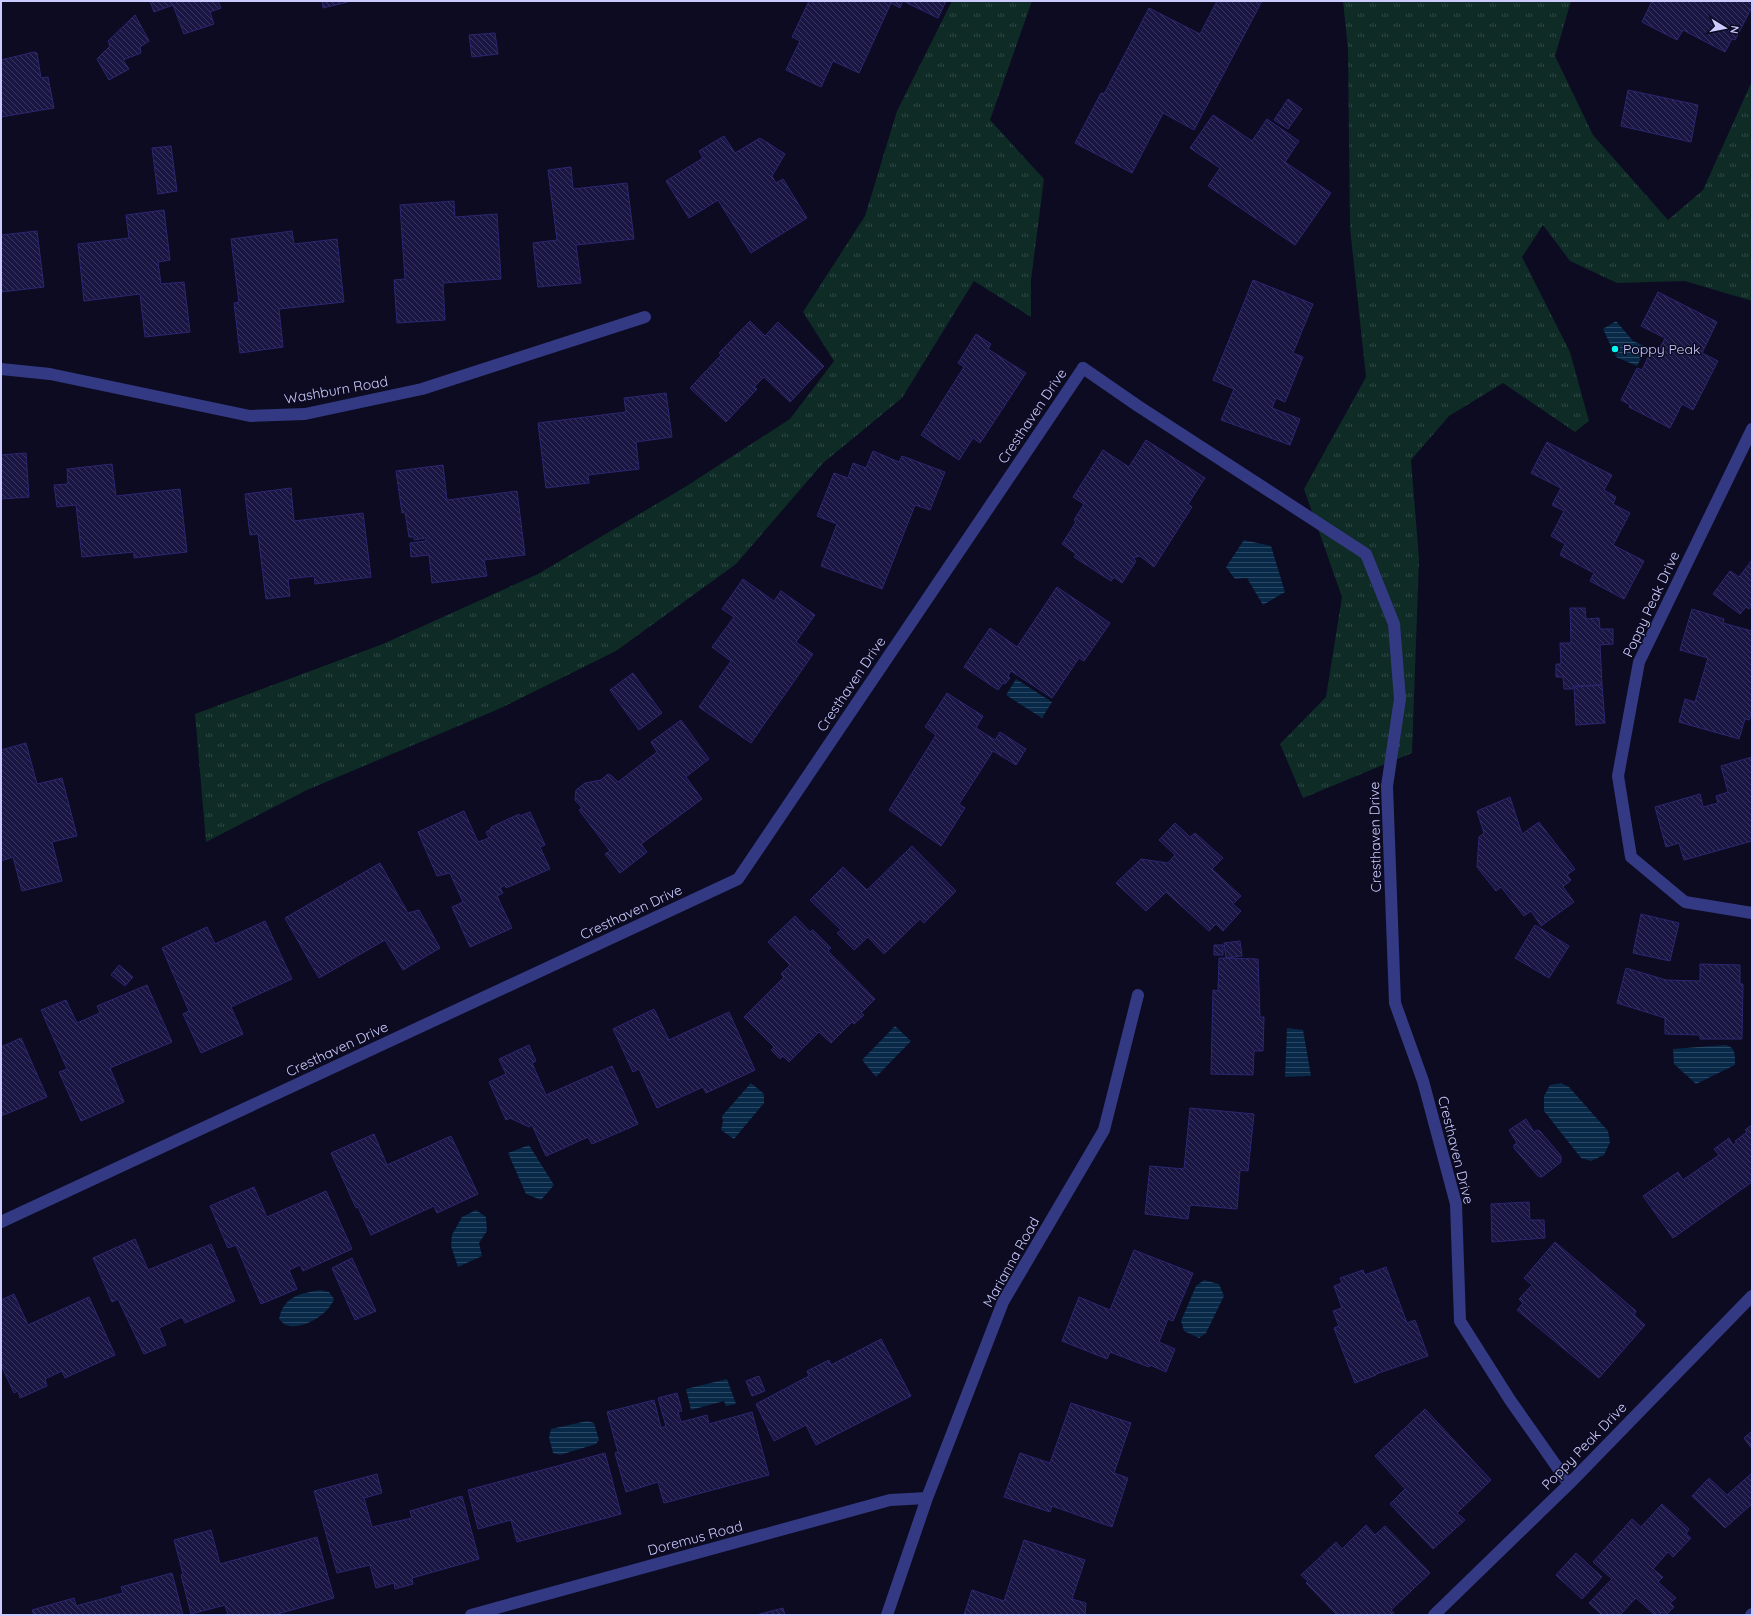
<svg xmlns="http://www.w3.org/2000/svg" width="1753" height="1616" font-family="Quicksand,sans-serif">
<defs>
<pattern id="grass-tufts" width="24" height="20" patternUnits="userSpaceOnUse"><rect width="24" height="20" fill="#0e2b26"/><path d="M3 7l-1-3M5 7V3M7 7l1-3M15 17l-1-3M17 17v-4M19 17l1-3" fill="none" stroke="#304847"/></pattern>
<pattern id="water-rules" width="6" height="5" patternUnits="userSpaceOnUse"><rect width="6" height="5" fill="#082947"/><path d="M0 2.5h6" fill="none" stroke="#2b4763"/></pattern>
<pattern id="building-back-hatch" width="6" height="6" patternUnits="userSpaceOnUse"><rect width="6" height="6" fill="#191643"/><path d="M-1 5l2 2M0 0l6 6M5-1l2 2" fill="none" stroke="#39375f"/></pattern>
</defs>
<rect width="100%" height="100%" fill="#0c0b21"/>
<!-- grass -->
<path fill="url(#grass-tufts)" d="M 952,1 L 1032,1 L 990,120 L 1044,179 L 1031,280 L 1031,317 L 974,281 L 902,398 L 823,463 L 736,564 L 616,651 L 501,708 L 307,790 L 206,842 L 195,714 L 383,644 L 538,574 L 685,487 L 790,419 L 834,361 L 803,312 L 865,216 L 897,111 Z
M 1343,1 L 1571,1 L 1555,56 L 1593,135 L 1668,220 L 1703,190 L 1752,81 L 1752,301 L 1685,281 L 1617,283 L 1570,261 L 1543,225 L 1522,257 L 1570,352 L 1589,421 L 1575,432 L 1503,383 L 1449,416 L 1411,460 L 1419,559 L 1412,753 L 1303,798 L 1280,744 L 1326,697 L 1342,597 L 1304,489 L 1366,377 L 1350,228 L 1348,49 Z"/>
<!-- water -->
<path fill="url(#water-rules)" d="M 1616,321 L 1633,341 L 1647,347 L 1637,366 L 1616,357 L 1603,329 Z
M 1244,540 L 1271,546 L 1285,592 L 1263,605 L 1247,578 L 1235,579 L 1226,567 Z
M 1016,679 L 1052,702 L 1042,718 L 1006,695 Z
M 895,1026 L 911,1041 L 876,1077 L 862,1060 Z
M 1287,1028 L 1303,1030 L 1311,1076 L 1285,1077 Z
M 1725,1045 C 1736,1047 1735,1055 1735,1065 L 1696,1084 L 1674,1064 L 1673,1049 Z
M 751,1083 L 764,1094 L 764,1103 L 734,1139 L 721,1130 L 723,1121 L 722,1116 Z
M 1561,1083 L 1569,1087 L 1608,1131 L 1610,1142 L 1604,1155 L 1591,1161 L 1581,1158 L 1544,1111 L 1544,1096 L 1550,1085 Z
M 529,1145 L 554,1185 L 541,1200 L 526,1194 L 508,1153 Z
M 476,1210 L 486,1217 L 487,1231 L 479,1243 L 482,1256 L 458,1267 L 451,1246 L 452,1235 L 462,1217 Z
M 1204,1280 L 1219,1284 L 1224,1296 L 1206,1333 L 1199,1338 L 1184,1331 L 1181,1321 L 1196,1286 Z
M 320,1290 L 329,1292 L 334,1299 C 329,1314 302,1331 286,1325 C 284,1324 281,1321 279,1319 C 284,1296 299,1294 320,1290 Z
M 727,1379 L 736,1404 L 726,1406 L 724,1401 L 691,1410 L 686,1389 Z
M 587,1421 L 594,1423 L 599,1440 L 596,1444 L 560,1455 L 553,1453 L 549,1437 L 551,1429 Z"/>
<!-- building -->
<path fill="url(#building-back-hatch)" stroke="#2c2671" d="M 150,1 L 218,1 L 221,8 L 210,12 L 214,24 L 184,34 L 173,5 L 154,12 Z
M 322,1 L 348,1 L 348,2 L 323,8 Z
M 809,1 L 946,1 L 938,18 L 903,1 L 900,8 L 891,3 L 859,73 L 833,61 L 821,87 L 786,70 L 800,41 L 792,37 Z
M 1217,1 L 1262,1 L 1194,130 L 1163,113 L 1132,173 L 1075,143 L 1101,93 L 1104,94 L 1149,8 L 1200,34 Z
M 1652,1 L 1752,1 L 1752,7 L 1735,40 L 1732,39 L 1725,52 L 1683,30 L 1677,40 L 1642,22 Z
M 135,15 L 149,41 L 140,47 L 141,53 L 123,60 L 129,69 L 109,80 L 97,59 L 110,46 L 108,41 Z
M 495,33 L 498,54 L 472,57 L 469,35 Z
M 34,52 L 37,53 L 41,78 L 48,77 L 54,108 L 1,117 L 1,60 Z
M 1628,90 L 1698,105 L 1691,142 L 1621,126 Z
M 1288,99 L 1302,109 L 1288,129 L 1274,120 Z
M 1213,115 L 1252,141 L 1267,119 L 1299,141 L 1285,162 L 1331,193 L 1295,245 L 1208,186 L 1220,168 L 1190,148 Z
M 724,136 L 735,153 L 760,138 L 785,154 L 772,176 L 776,183 L 783,179 L 807,218 L 751,253 L 718,200 L 689,218 L 666,181 L 703,158 L 699,151 Z
M 171,146 L 177,191 L 158,194 L 152,148 Z
M 571,167 L 573,189 L 627,183 L 634,239 L 576,245 L 581,283 L 538,287 L 533,243 L 557,240 L 548,170 Z
M 454,201 L 455,217 L 497,214 L 501,279 L 443,283 L 445,320 L 397,323 L 394,280 L 405,279 L 400,205 Z
M 164,210 L 170,260 L 158,262 L 161,284 L 184,282 L 190,332 L 145,337 L 140,294 L 84,301 L 78,244 L 129,238 L 126,215 Z
M 37,231 L 44,287 L 1,292 L 1,235 Z
M 292,231 L 294,244 L 337,239 L 344,302 L 279,309 L 283,347 L 240,353 L 234,303 L 239,302 L 231,239 Z
M 1253,280 L 1313,304 L 1293,353 L 1303,357 L 1285,402 L 1276,398 L 1272,408 L 1300,419 L 1290,445 L 1221,420 L 1234,389 L 1213,380 Z
M 1658,292 L 1717,322 L 1702,353 L 1718,361 L 1693,410 L 1682,404 L 1670,428 L 1629,407 L 1630,405 L 1621,400 L 1637,368 L 1642,370 L 1651,351 L 1657,354 L 1665,338 L 1641,326 Z
M 750,321 L 765,336 L 778,322 L 824,366 L 790,402 L 764,377 L 754,387 L 757,389 L 726,422 L 690,388 L 721,355 L 719,353 Z
M 976,334 L 991,344 L 988,349 L 1026,373 L 980,443 L 973,438 L 959,460 L 921,435 L 964,367 L 958,363 Z
M 666,393 L 672,437 L 636,442 L 639,469 L 588,475 L 589,483 L 546,488 L 538,423 L 626,412 L 624,398 Z
M 1146,440 L 1205,478 L 1188,504 L 1192,507 L 1154,567 L 1140,556 L 1135,557 L 1134,559 L 1136,561 L 1122,583 L 1114,577 L 1111,581 L 1074,557 L 1076,554 L 1062,544 L 1076,522 L 1074,520 L 1084,504 L 1073,497 L 1103,450 L 1129,467 Z
M 1547,442 L 1612,475 L 1604,490 L 1616,497 L 1613,504 L 1630,513 L 1613,545 L 1644,561 L 1624,599 L 1590,581 L 1594,573 L 1560,555 L 1565,544 L 1551,536 L 1564,511 L 1552,505 L 1561,488 L 1531,473 Z
M 873,451 L 899,462 L 902,456 L 945,472 L 930,510 L 915,505 L 882,589 L 821,566 L 837,524 L 817,516 L 834,473 L 848,478 L 853,463 L 866,468 Z
M 26,453 L 29,497 L 1,499 L 1,455 Z
M 112,464 L 116,496 L 180,489 L 187,552 L 134,558 L 134,552 L 82,557 L 76,505 L 57,507 L 54,485 L 68,484 L 67,469 Z
M 443,465 L 447,500 L 517,491 L 525,555 L 484,560 L 487,576 L 432,583 L 429,555 L 411,557 L 410,543 L 426,541 L 426,538 L 414,540 L 414,537 L 409,537 L 405,512 L 402,513 L 396,471 Z
M 291,488 L 294,521 L 363,513 L 371,577 L 315,584 L 314,576 L 288,579 L 290,596 L 266,599 L 258,534 L 250,535 L 245,494 Z
M 1752,560 L 1752,605 L 1749,609 L 1746,607 L 1740,614 L 1713,594 L 1730,571 L 1739,577 Z
M 743,579 L 774,601 L 781,591 L 815,615 L 796,642 L 813,654 L 751,743 L 699,707 L 731,661 L 712,647 L 734,617 L 722,609 Z
M 1057,587 L 1110,623 L 1084,661 L 1079,658 L 1052,698 L 1011,671 L 1008,676 L 1010,678 L 1005,684 L 1003,683 L 998,690 L 964,667 L 990,628 L 1017,647 Z
M 1570,608 L 1585,608 L 1586,619 L 1599,618 L 1600,629 L 1613,629 L 1613,644 L 1600,645 L 1602,685 L 1573,686 L 1573,689 L 1564,689 L 1563,677 L 1556,677 L 1556,664 L 1561,664 L 1560,643 L 1571,643 Z
M 1692,609 L 1724,619 L 1723,623 L 1752,631 L 1752,711 L 1749,720 L 1745,719 L 1739,739 L 1679,722 L 1685,699 L 1695,702 L 1708,658 L 1680,650 Z
M 633,673 L 662,713 L 639,730 L 610,690 Z
M 1602,685 L 1605,723 L 1576,725 L 1574,687 Z
M 947,693 L 983,716 L 976,728 L 995,740 L 1000,732 L 1026,749 L 1016,765 L 993,751 L 959,804 L 965,808 L 941,846 L 889,810 L 936,735 L 925,727 Z
M 681,720 L 709,759 L 686,777 L 702,799 L 641,844 L 647,852 L 620,873 L 605,854 L 610,851 L 579,810 L 582,808 L 575,800 L 576,790 L 585,783 L 601,780 L 608,774 L 612,776 L 618,782 L 657,752 L 651,742 Z
M 26,743 L 37,784 L 62,778 L 77,836 L 52,842 L 62,881 L 22,891 L 13,857 L 1,861 L 1,750 Z
M 1752,757 L 1752,841 L 1684,860 L 1679,843 L 1666,847 L 1655,807 L 1700,794 L 1703,807 L 1718,803 L 1716,796 L 1728,792 L 1721,766 Z
M 1510,797 L 1522,834 L 1539,822 L 1575,869 L 1567,875 L 1571,880 L 1563,887 L 1574,902 L 1541,926 L 1531,911 L 1524,916 L 1501,887 L 1496,891 L 1477,867 L 1479,837 L 1484,833 L 1477,811 Z
M 464,811 L 478,842 L 489,838 L 486,832 L 491,829 L 491,827 L 519,814 L 520,816 L 530,812 L 545,845 L 540,847 L 550,869 L 506,888 L 505,885 L 500,888 L 503,893 L 497,896 L 512,928 L 470,947 L 452,907 L 463,902 L 453,880 L 450,873 L 437,876 L 418,832 Z
M 1175,823 L 1190,837 L 1195,833 L 1223,858 L 1212,869 L 1241,896 L 1233,904 L 1241,911 L 1223,931 L 1216,924 L 1209,931 L 1166,892 L 1146,911 L 1116,883 L 1141,859 L 1168,863 L 1175,855 L 1159,840 Z
M 912,846 L 956,891 L 924,923 L 920,919 L 884,954 L 868,937 L 854,950 L 837,933 L 841,930 L 810,900 L 843,867 L 867,890 Z
M 380,863 L 408,913 L 419,910 L 440,948 L 403,970 L 385,940 L 319,978 L 285,918 Z
M 1641,914 L 1679,923 L 1670,961 L 1633,953 Z
M 795,916 L 810,932 L 813,930 L 831,948 L 828,951 L 875,999 L 861,1013 L 864,1015 L 854,1024 L 852,1022 L 831,1043 L 819,1032 L 789,1062 L 744,1017 L 784,977 L 781,974 L 790,965 L 768,942 Z
M 265,921 L 292,979 L 231,1007 L 243,1034 L 201,1053 L 183,1014 L 189,1011 L 162,948 L 207,927 L 215,944 Z
M 1535,925 L 1569,946 L 1549,978 L 1515,958 Z
M 1240,941 L 1242,956 L 1226,958 L 1224,943 Z
M 1214,945 L 1223,945 L 1223,955 L 1214,955 Z
M 1219,958 L 1258,959 L 1260,1017 L 1264,1017 L 1263,1051 L 1254,1051 L 1253,1075 L 1211,1074 L 1213,990 L 1218,991 Z
M 1700,964 L 1740,965 L 1740,984 L 1743,984 L 1742,1039 L 1700,1039 L 1700,1035 L 1665,1034 L 1665,1018 L 1617,1003 L 1626,968 L 1666,980 L 1700,981 Z
M 119,965 L 133,977 L 125,986 L 111,975 Z
M 147,985 L 172,1042 L 110,1068 L 124,1102 L 81,1121 L 59,1072 L 67,1069 L 41,1010 L 66,1000 L 77,1023 L 100,1013 L 97,1006 Z
M 654,1009 L 669,1040 L 729,1012 L 755,1070 L 706,1093 L 703,1087 L 657,1108 L 639,1069 L 633,1072 L 613,1029 Z
M 21,1038 L 47,1097 L 1,1116 L 1,1047 Z
M 529,1045 L 536,1061 L 532,1063 L 546,1095 L 612,1066 L 638,1124 L 592,1144 L 588,1137 L 546,1156 L 532,1125 L 529,1127 L 510,1118 L 506,1120 L 489,1082 L 506,1074 L 499,1059 Z
M 774,1047 L 783,1056 L 780,1059 L 771,1050 Z
M 1190,1108 L 1254,1114 L 1248,1171 L 1240,1170 L 1237,1209 L 1190,1205 L 1188,1219 L 1145,1214 L 1150,1166 L 1184,1169 Z
M 1526,1119 L 1534,1132 L 1537,1130 L 1540,1131 L 1561,1156 L 1561,1162 L 1542,1177 L 1538,1176 L 1514,1148 L 1514,1145 L 1517,1143 L 1509,1130 Z
M 1752,1125 L 1752,1182 L 1673,1238 L 1643,1196 L 1678,1172 L 1683,1180 L 1719,1155 L 1714,1149 L 1729,1138 L 1733,1145 L 1737,1142 L 1735,1141 L 1747,1132 L 1745,1130 Z
M 374,1134 L 387,1165 L 451,1136 L 478,1194 L 437,1213 L 434,1206 L 371,1235 L 358,1207 L 356,1208 L 331,1153 Z
M 254,1187 L 267,1217 L 326,1191 L 352,1249 L 303,1271 L 300,1265 L 289,1270 L 297,1289 L 261,1304 L 236,1245 L 228,1248 L 210,1206 Z
M 1529,1202 L 1530,1220 L 1544,1220 L 1545,1238 L 1492,1242 L 1491,1204 Z
M 135,1239 L 148,1270 L 211,1244 L 235,1301 L 185,1323 L 182,1317 L 159,1328 L 166,1345 L 144,1354 L 118,1299 L 112,1302 L 93,1258 Z
M 1555,1242 L 1636,1311 L 1634,1315 L 1645,1325 L 1599,1378 L 1517,1310 L 1523,1303 L 1519,1299 L 1532,1285 L 1524,1278 Z
M 1134,1250 L 1193,1273 L 1173,1321 L 1168,1319 L 1159,1342 L 1175,1349 L 1166,1372 L 1150,1365 L 1149,1367 L 1110,1352 L 1107,1359 L 1062,1341 L 1079,1297 L 1110,1310 Z
M 352,1258 L 376,1311 L 355,1320 L 332,1268 Z
M 1386,1267 L 1407,1323 L 1415,1320 L 1428,1356 L 1376,1374 L 1376,1375 L 1355,1383 L 1334,1328 L 1339,1326 L 1333,1311 L 1342,1308 L 1334,1286 L 1342,1283 L 1340,1278 L 1363,1270 L 1365,1275 Z
M 14,1294 L 28,1325 L 89,1297 L 115,1355 L 65,1378 L 62,1371 L 45,1379 L 47,1386 L 20,1398 L 18,1391 L 14,1393 L 1,1365 L 1,1300 Z
M 881,1339 L 911,1396 L 816,1445 L 806,1425 L 774,1441 L 756,1404 L 809,1376 L 807,1371 L 829,1360 L 831,1365 Z
M 759,1376 L 765,1391 L 752,1396 L 746,1381 Z
M 677,1393 L 682,1411 L 678,1412 L 681,1422 L 707,1415 L 709,1424 L 752,1412 L 769,1475 L 664,1503 L 658,1482 L 626,1492 L 615,1453 L 618,1452 L 607,1412 L 654,1400 L 661,1428 L 666,1426 L 658,1398 Z
M 1071,1403 L 1131,1423 L 1114,1473 L 1128,1478 L 1112,1527 L 1052,1506 L 1050,1512 L 1004,1497 L 1020,1453 L 1050,1463 Z
M 1425,1409 L 1491,1480 L 1457,1513 L 1465,1520 L 1433,1549 L 1390,1504 L 1405,1489 L 1375,1456 Z
M 1752,1431 L 1752,1449 L 1744,1438 Z
M 605,1453 L 621,1514 L 517,1542 L 511,1520 L 478,1529 L 468,1490 Z
M 1752,1473 L 1752,1504 L 1725,1528 L 1692,1496 L 1709,1478 L 1727,1495 Z
M 377,1474 L 382,1493 L 364,1498 L 372,1527 L 412,1518 L 410,1511 L 462,1496 L 479,1559 L 412,1578 L 413,1584 L 395,1589 L 394,1583 L 376,1588 L 370,1565 L 337,1573 L 314,1491 Z
M 1662,1504 L 1689,1529 L 1686,1534 L 1691,1538 L 1673,1557 L 1668,1552 L 1653,1569 L 1663,1577 L 1658,1582 L 1676,1598 L 1670,1603 L 1674,1607 L 1666,1615 L 1662,1612 L 1659,1615 L 1655,1615 L 1636,1598 L 1620,1615 L 1602,1615 L 1589,1603 L 1612,1579 L 1593,1562 L 1632,1519 L 1641,1527 Z
M 1366,1525 L 1375,1535 L 1385,1526 L 1430,1573 L 1391,1610 L 1394,1613 L 1392,1615 L 1337,1615 L 1306,1583 L 1308,1581 L 1301,1575 L 1336,1542 L 1342,1549 Z
M 211,1530 L 220,1564 L 317,1537 L 334,1598 L 274,1615 L 228,1615 L 225,1605 L 191,1614 L 181,1575 L 183,1574 L 174,1540 Z
M 1024,1540 L 1085,1560 L 1072,1599 L 1086,1603 L 1085,1615 L 964,1615 L 972,1590 L 1004,1601 Z
M 1576,1553 L 1602,1577 L 1582,1599 L 1556,1575 Z
M 172,1573 L 183,1615 L 34,1615 L 32,1610 L 74,1598 L 76,1606 L 123,1593 L 121,1587 Z
M 783,1608 L 785,1615 L 756,1615 Z"/>
<g fill="none" stroke-linecap="round" stroke-linejoin="round">
<!-- lane -->
<path stroke="#333983" stroke-width="12" d="M 1083,368 L 1138,406 L 1366,554 L 1394,624 L 1400,699 L 1387,786"/>
<!-- street -->
<path stroke="#333983" stroke-width="12" d="M 1,369 L 50,374 L 250,416 L 305,414 L 422,389 L 645,317
M 1752,429 L 1639,662 L 1618,776 L 1631,857 L 1685,902 L 1752,913
M 1387,786 L 1395,1003 L 1423,1081 L 1456,1204 L 1460,1321 L 1510,1400 L 1569,1484
M 1,1222 L 738,879 L 1083,368
M 471,1615 L 890,1500 L 927,1498
M 887,1615 L 927,1498 L 1003,1302 L 1104,1130 L 1138,995
M 1434,1615 L 1569,1484 L 1752,1296
M 1751,1615 L 1752,1614"/>
</g>
<!-- markers -->
<circle fill="#00f6f0" stroke="#0c0b21" stroke-width="1.5" cx="1615" cy="349" r="4"/>
<g text-anchor="middle" stroke-width="3" stroke-linejoin="round" paint-order="stroke">
<!-- poi labels -->
<g font-size="14" fill="#cbcbff" stroke="#0c0b21" text-anchor="start">
<text x="1623" y="354">Poppy Peak</text>
</g>
<!-- street labels -->
<g font-size="14" fill="#cbcbff" stroke="#0c0b21">
<text transform="translate(336 390) rotate(-10)" y="5">Washburn Road</text>
<text transform="translate(1032 416) rotate(-56)" y="5">Cresthaven Drive</text>
<text transform="translate(1651 604) rotate(-65)" y="5">Poppy Peak Drive</text>
<text transform="translate(851 684) rotate(-56)" y="5">Cresthaven Drive</text>
<text transform="translate(1375 837) rotate(-91)" y="5">Cresthaven Drive</text>
<text transform="translate(631 912) rotate(-25)" y="5">Cresthaven Drive</text>
<text transform="translate(337 1049) rotate(-25)" y="5">Cresthaven Drive</text>
<text transform="translate(1456 1150) rotate(76)" y="5">Cresthaven Drive</text>
<text transform="translate(1011 1262) rotate(-61)" y="5">Marianna Road</text>
<text transform="translate(1584 1446) rotate(-46)" y="5">Poppy Peak Drive</text>
<text transform="translate(695 1538) rotate(-15)" y="5">Doremus Road</text>
</g>
</g>
<!-- border -->
<rect width="1753" height="1616" fill="none" stroke="#cbcbff" stroke-width="4"/>
<!-- north arrow -->
<g transform="translate(1725 28) rotate(100)" stroke="#0c0b21" stroke-width="3" paint-order="stroke">
<path d="M0-3L7 15L0 10L-7 15Z" fill="#cbcbff"/>
<text y="-6" font-size="11" font-weight="bold" text-anchor="middle" fill="#cbcbff">N</text>
</g>
</svg>
